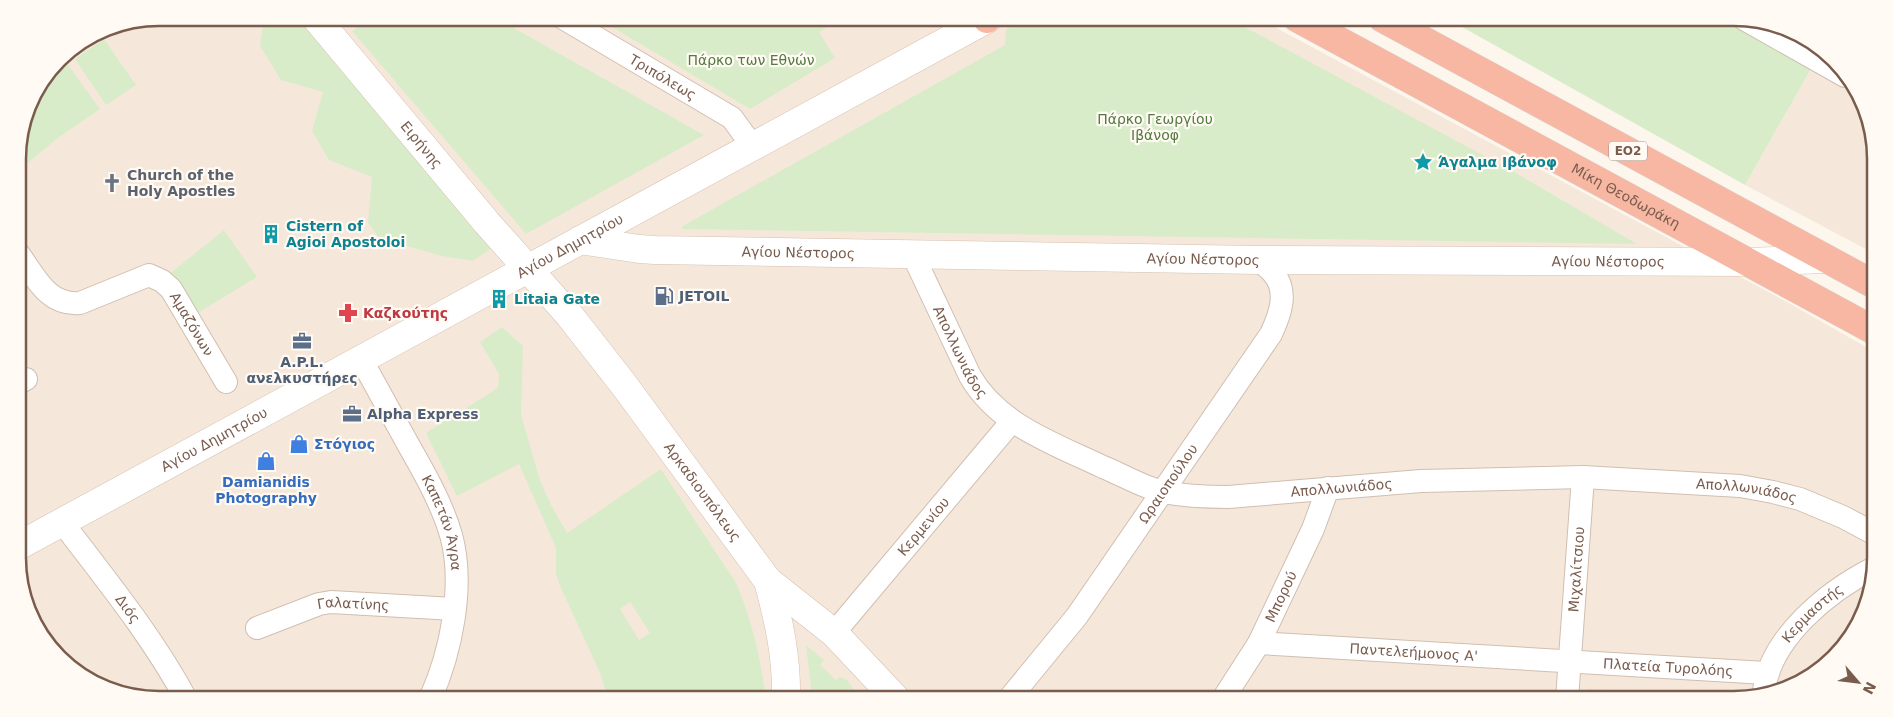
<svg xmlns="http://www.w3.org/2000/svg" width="1893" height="717" font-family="'DejaVu Sans',sans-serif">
<rect width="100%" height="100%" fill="#fdf6ec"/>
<!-- residential -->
<path fill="#f5e8da" d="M 159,18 L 1258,18 L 1787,302 L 1875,352 L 1875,558 L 1868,604 L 1820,670 L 1743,699 L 159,699 L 113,692 L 52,651 L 20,585 L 18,150 L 32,96 L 66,53 L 105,28 Z
M 1722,18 L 1734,18 L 1780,25 L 1841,66 L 1874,140 L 1875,254 L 1745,185 L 1812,67 Z"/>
<!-- green -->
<path fill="#d8ecc9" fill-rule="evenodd" d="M 264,18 L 312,18 L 497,244 L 473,261 L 442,256 L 379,238 L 368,222 L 372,177 L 329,160 L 312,131 L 323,92 L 281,80 L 260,46 Z
M 371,18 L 496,18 L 704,135 L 526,234 L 352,31 Z
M 611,18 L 843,18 L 819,32 L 835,58 L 750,109 L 607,24 Z
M 1028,18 L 1040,18 L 1040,25 L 1053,18 L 1228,18 L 1516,173 L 1637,244 L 682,229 L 682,227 L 688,223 L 1005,45 L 1006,29 Z
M 1446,18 L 1722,18 L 1812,67 L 1745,185 Z
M 104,39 L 136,85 L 106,105 L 75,59 Z
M 66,62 L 100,109 L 59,137 L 18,171 L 18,150 L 32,96 L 49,75 Z
M 224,230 L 257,277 L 196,314 L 168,275 Z
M 502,327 L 523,346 L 521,415 L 540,480 L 551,505 L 567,533 L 661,469 L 736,583 C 752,619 761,661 766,699 L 608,699 L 600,673 L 561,588 L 556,574 L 556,548 L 519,464 L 457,496 L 426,433 L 498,388 L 499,374 L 480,342 ZM 630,602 L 650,633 L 639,640 L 620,609 Z
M 806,645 L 824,660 L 820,665 L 836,680 L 840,677 L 847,680 L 855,691 L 812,696 Z
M 1587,689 L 1735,698 L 1735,699 L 1586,699 Z"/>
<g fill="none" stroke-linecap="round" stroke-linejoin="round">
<!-- street casing -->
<g stroke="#d1beb0" stroke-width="24">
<g id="street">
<path id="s1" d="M 563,18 L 732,118 L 753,147"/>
<path d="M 1744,19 L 1845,76"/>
<path id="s2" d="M 18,253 C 35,276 47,306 80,303 L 149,275 L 162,281 L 171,289 L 226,382"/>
<path id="s3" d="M 913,255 L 970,376 C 998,425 1055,444 1103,467 C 1123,475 1142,487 1163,492 C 1184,496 1206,497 1228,497 L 1421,481 L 1583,477 L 1740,486 L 1773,492 L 1800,499 L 1843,517 L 1875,534"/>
<path id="s4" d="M 361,359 C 377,388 393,417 409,446 C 425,474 442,504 451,535 C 465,585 451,653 430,699"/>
<path d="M 19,383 L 26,379"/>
<path id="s5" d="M 62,522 C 106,580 152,636 186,699"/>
<path id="s6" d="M 257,628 L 319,604 L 331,602 L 454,609"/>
<path id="s7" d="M 834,633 L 1012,421"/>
<path id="s8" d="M 1259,643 L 1766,673"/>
<path id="s9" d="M 1764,691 C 1770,638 1828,591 1874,568"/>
<path id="s10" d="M 1009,699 L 1077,616 L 1271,334 C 1280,315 1289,291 1273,273 C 1269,268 1263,264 1258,260"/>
<path id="s11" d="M 1223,699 L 1259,643 L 1313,529 L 1328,488"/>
<path id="s12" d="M 1567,699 L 1583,477"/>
</g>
</g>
<!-- secondary casing -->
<g stroke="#d6c0b0" stroke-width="29">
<g id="secondary">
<path id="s13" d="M 316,18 L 487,223 L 570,316 L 624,385 L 768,581 L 834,633 L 896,699"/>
<path id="s14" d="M 580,240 L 639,249 L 655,250 L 1258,260 L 1748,262 L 1826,259"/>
<path id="s15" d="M 20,545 L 989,18"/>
<path d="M 768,581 C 779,621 787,658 786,699"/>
</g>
</g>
<!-- highway casing -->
<g stroke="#dad1cd" stroke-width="29">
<g id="highway">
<path id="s16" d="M 1297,18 L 1875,331"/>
<path d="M 1382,18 L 1875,285"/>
<path d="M 987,19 L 988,18"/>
</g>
</g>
<!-- street -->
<use href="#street" stroke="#fff" stroke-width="22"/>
<!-- secondary -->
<use href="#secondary" stroke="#fff" stroke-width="28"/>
<!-- highway -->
<use href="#highway" stroke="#f7b7a3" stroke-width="28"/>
</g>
<!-- icons -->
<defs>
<g id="sight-bare" transform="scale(1.5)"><path d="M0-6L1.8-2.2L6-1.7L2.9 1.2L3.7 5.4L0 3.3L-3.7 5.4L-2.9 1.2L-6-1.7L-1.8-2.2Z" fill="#0f9aa8" stroke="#fffaf3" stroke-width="2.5" paint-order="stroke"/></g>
<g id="church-bare" transform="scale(1.5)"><path d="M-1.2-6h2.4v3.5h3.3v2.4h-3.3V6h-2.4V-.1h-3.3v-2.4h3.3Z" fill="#6b7280" stroke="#fffaf3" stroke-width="2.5" paint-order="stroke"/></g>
<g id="building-bare" transform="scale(1.5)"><path d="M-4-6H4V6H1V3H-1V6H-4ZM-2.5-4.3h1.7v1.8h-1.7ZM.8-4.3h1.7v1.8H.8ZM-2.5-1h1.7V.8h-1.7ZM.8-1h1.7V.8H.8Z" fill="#0f9aa8" stroke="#fffaf3" stroke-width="2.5" paint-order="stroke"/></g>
<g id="fuel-bare" transform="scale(1.5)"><path d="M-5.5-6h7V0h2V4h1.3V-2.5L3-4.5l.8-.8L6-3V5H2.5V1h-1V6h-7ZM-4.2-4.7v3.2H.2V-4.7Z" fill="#5c6f8a" stroke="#fffaf3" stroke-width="2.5" paint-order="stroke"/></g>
<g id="pharmacy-bare" transform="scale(1.5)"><path d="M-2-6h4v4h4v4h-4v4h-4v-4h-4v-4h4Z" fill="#e0444e" stroke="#fffaf3" stroke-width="2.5" paint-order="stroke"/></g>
<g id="office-bare" transform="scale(1.5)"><path d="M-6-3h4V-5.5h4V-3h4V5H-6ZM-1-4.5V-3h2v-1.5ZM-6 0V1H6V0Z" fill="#5c6f8a" stroke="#fffaf3" stroke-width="2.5" paint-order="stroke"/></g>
<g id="shop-bare" transform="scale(1.5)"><path d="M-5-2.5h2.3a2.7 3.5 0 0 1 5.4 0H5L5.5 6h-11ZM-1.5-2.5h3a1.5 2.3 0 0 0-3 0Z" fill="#3f7fe0" stroke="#fffaf3" stroke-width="2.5" paint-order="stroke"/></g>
</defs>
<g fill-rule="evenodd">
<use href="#sight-bare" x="1423" y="162"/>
<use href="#church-bare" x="112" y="183"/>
<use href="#building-bare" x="271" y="234"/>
<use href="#fuel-bare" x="664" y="296"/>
<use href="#building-bare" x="499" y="299"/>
<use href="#pharmacy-bare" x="348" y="313"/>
<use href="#office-bare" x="302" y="341"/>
<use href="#office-bare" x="352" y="414"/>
<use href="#shop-bare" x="299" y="444"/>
<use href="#shop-bare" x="266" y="461"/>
</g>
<g text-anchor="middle" stroke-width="4.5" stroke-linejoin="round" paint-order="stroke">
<!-- shield labels -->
<rect fill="#fffaf3" stroke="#a28b7f" stroke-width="1" x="1609" y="141.5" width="38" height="19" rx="4"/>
<g font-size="12" font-weight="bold" fill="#7a5c4d">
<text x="1628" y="155">ΕΟ2</text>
</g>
<!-- park labels -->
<g font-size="14" fill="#537a41" stroke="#fffaf3">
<text x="751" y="65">Πάρκο των Εθνών</text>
<text x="1155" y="124">Πάρκο Γεωργίου<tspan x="1155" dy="16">Ιβάνοφ</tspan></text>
</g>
<!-- street labels -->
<g font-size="14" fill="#7a5c4d" stroke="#fffaf3">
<text dy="5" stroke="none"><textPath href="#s1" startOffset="116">Τριπόλεως</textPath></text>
<text dy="5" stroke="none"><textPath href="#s13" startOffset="165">Ειρήνης</textPath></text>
<text dy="5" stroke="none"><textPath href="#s16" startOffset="374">Μίκη Θεοδωράκη</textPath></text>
<text dy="5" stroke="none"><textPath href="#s15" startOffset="626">Αγίου Δημητρίου</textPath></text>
<text dy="5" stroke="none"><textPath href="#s14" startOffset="219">Αγίου Νέστορος</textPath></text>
<text dy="5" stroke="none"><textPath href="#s14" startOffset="624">Αγίου Νέστορος</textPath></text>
<text dy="5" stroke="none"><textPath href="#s14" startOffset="1029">Αγίου Νέστορος</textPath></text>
<text dy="5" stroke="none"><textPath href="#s2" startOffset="226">Αμαζόνων</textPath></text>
<text dy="5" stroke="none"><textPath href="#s3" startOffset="108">Απολλωνιάδος</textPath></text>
<text dy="5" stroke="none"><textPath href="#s15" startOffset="221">Αγίου Δημητρίου</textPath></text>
<text dy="5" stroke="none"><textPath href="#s10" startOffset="268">Ωραιοπούλου</textPath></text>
<text dy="5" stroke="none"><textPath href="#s3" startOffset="542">Απολλωνιάδος</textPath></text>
<text dy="5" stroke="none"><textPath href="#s3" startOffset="948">Απολλωνιάδος</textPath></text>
<text dy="5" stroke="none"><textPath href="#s13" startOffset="612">Αρκαδιουπόλεως</textPath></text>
<text dy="5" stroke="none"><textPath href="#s4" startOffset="184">Καπετάν Άγρα</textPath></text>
<text dy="5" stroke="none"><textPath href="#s7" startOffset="139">Κερμενίου</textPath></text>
<text dy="5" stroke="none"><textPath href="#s12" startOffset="130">Μιχαλίτσιου</textPath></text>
<text dy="5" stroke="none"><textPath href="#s11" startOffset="118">Μπορού</textPath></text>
<text dy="5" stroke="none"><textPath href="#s6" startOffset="101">Γαλατίνης</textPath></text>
<text dy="5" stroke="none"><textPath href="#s5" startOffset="109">Διός</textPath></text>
<text dy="5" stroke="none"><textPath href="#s9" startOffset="94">Κερμαστής</textPath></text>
<text dy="5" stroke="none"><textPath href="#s8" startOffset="155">Παντελεήμονος Α'</textPath></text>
<text dy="5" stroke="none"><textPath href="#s8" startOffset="410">Πλατεία Τυρολόης</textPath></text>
</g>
<!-- culture labels -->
<g font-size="14" font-weight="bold" fill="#0d838f" stroke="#fffaf3" text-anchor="start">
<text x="1438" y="167">Άγαλμα Ιβάνοφ</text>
<text x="286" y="231">Cistern of<tspan x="286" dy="16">Agioi Apostoloi</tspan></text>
<text x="514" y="304">Litaia Gate</text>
</g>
<!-- worship labels -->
<g font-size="14" font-weight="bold" fill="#5b616d" stroke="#fffaf3" text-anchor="start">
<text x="127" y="180">Church of the<tspan x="127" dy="16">Holy Apostles</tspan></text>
</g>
<!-- service labels -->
<g font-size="14" font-weight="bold" fill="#4e5e75" stroke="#fffaf3" text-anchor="start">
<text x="679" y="301">JETOIL</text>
<text x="302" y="367" text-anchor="middle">A.P.L.<tspan x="302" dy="16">ανελκυστήρες</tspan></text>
<text x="367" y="419">Alpha Express</text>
</g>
<!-- health labels -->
<g font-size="14" font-weight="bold" fill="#be3a42" stroke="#fffaf3" text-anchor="start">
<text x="363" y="318">Καζκούτης</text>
</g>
<!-- shop labels -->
<g font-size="14" font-weight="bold" fill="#366cbe" stroke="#fffaf3" text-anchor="start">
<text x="314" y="449">Στόγιος</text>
<text x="266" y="487" text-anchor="middle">Damianidis<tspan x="266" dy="16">Photography</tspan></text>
</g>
</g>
<!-- crop -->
<path d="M0 0H1893V717H0ZM159 26H1734A133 133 0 0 1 1867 159V558A133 133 0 0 1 1734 691H159A133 133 0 0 1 26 558V159A133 133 0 0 1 159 26Z" fill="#fffaf3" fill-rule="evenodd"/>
<path fill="none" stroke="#7a5c4d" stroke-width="2.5" d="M159 26H1734A133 133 0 0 1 1867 159V558A133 133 0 0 1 1734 691H159A133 133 0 0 1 26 558V159A133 133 0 0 1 159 26Z"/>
<!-- north arrow -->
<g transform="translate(1858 682) rotate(118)" stroke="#fffaf3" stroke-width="4" paint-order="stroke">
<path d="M0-4L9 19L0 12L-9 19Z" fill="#7a5c4d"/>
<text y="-8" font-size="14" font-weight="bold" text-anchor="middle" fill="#7a5c4d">N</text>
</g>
</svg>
